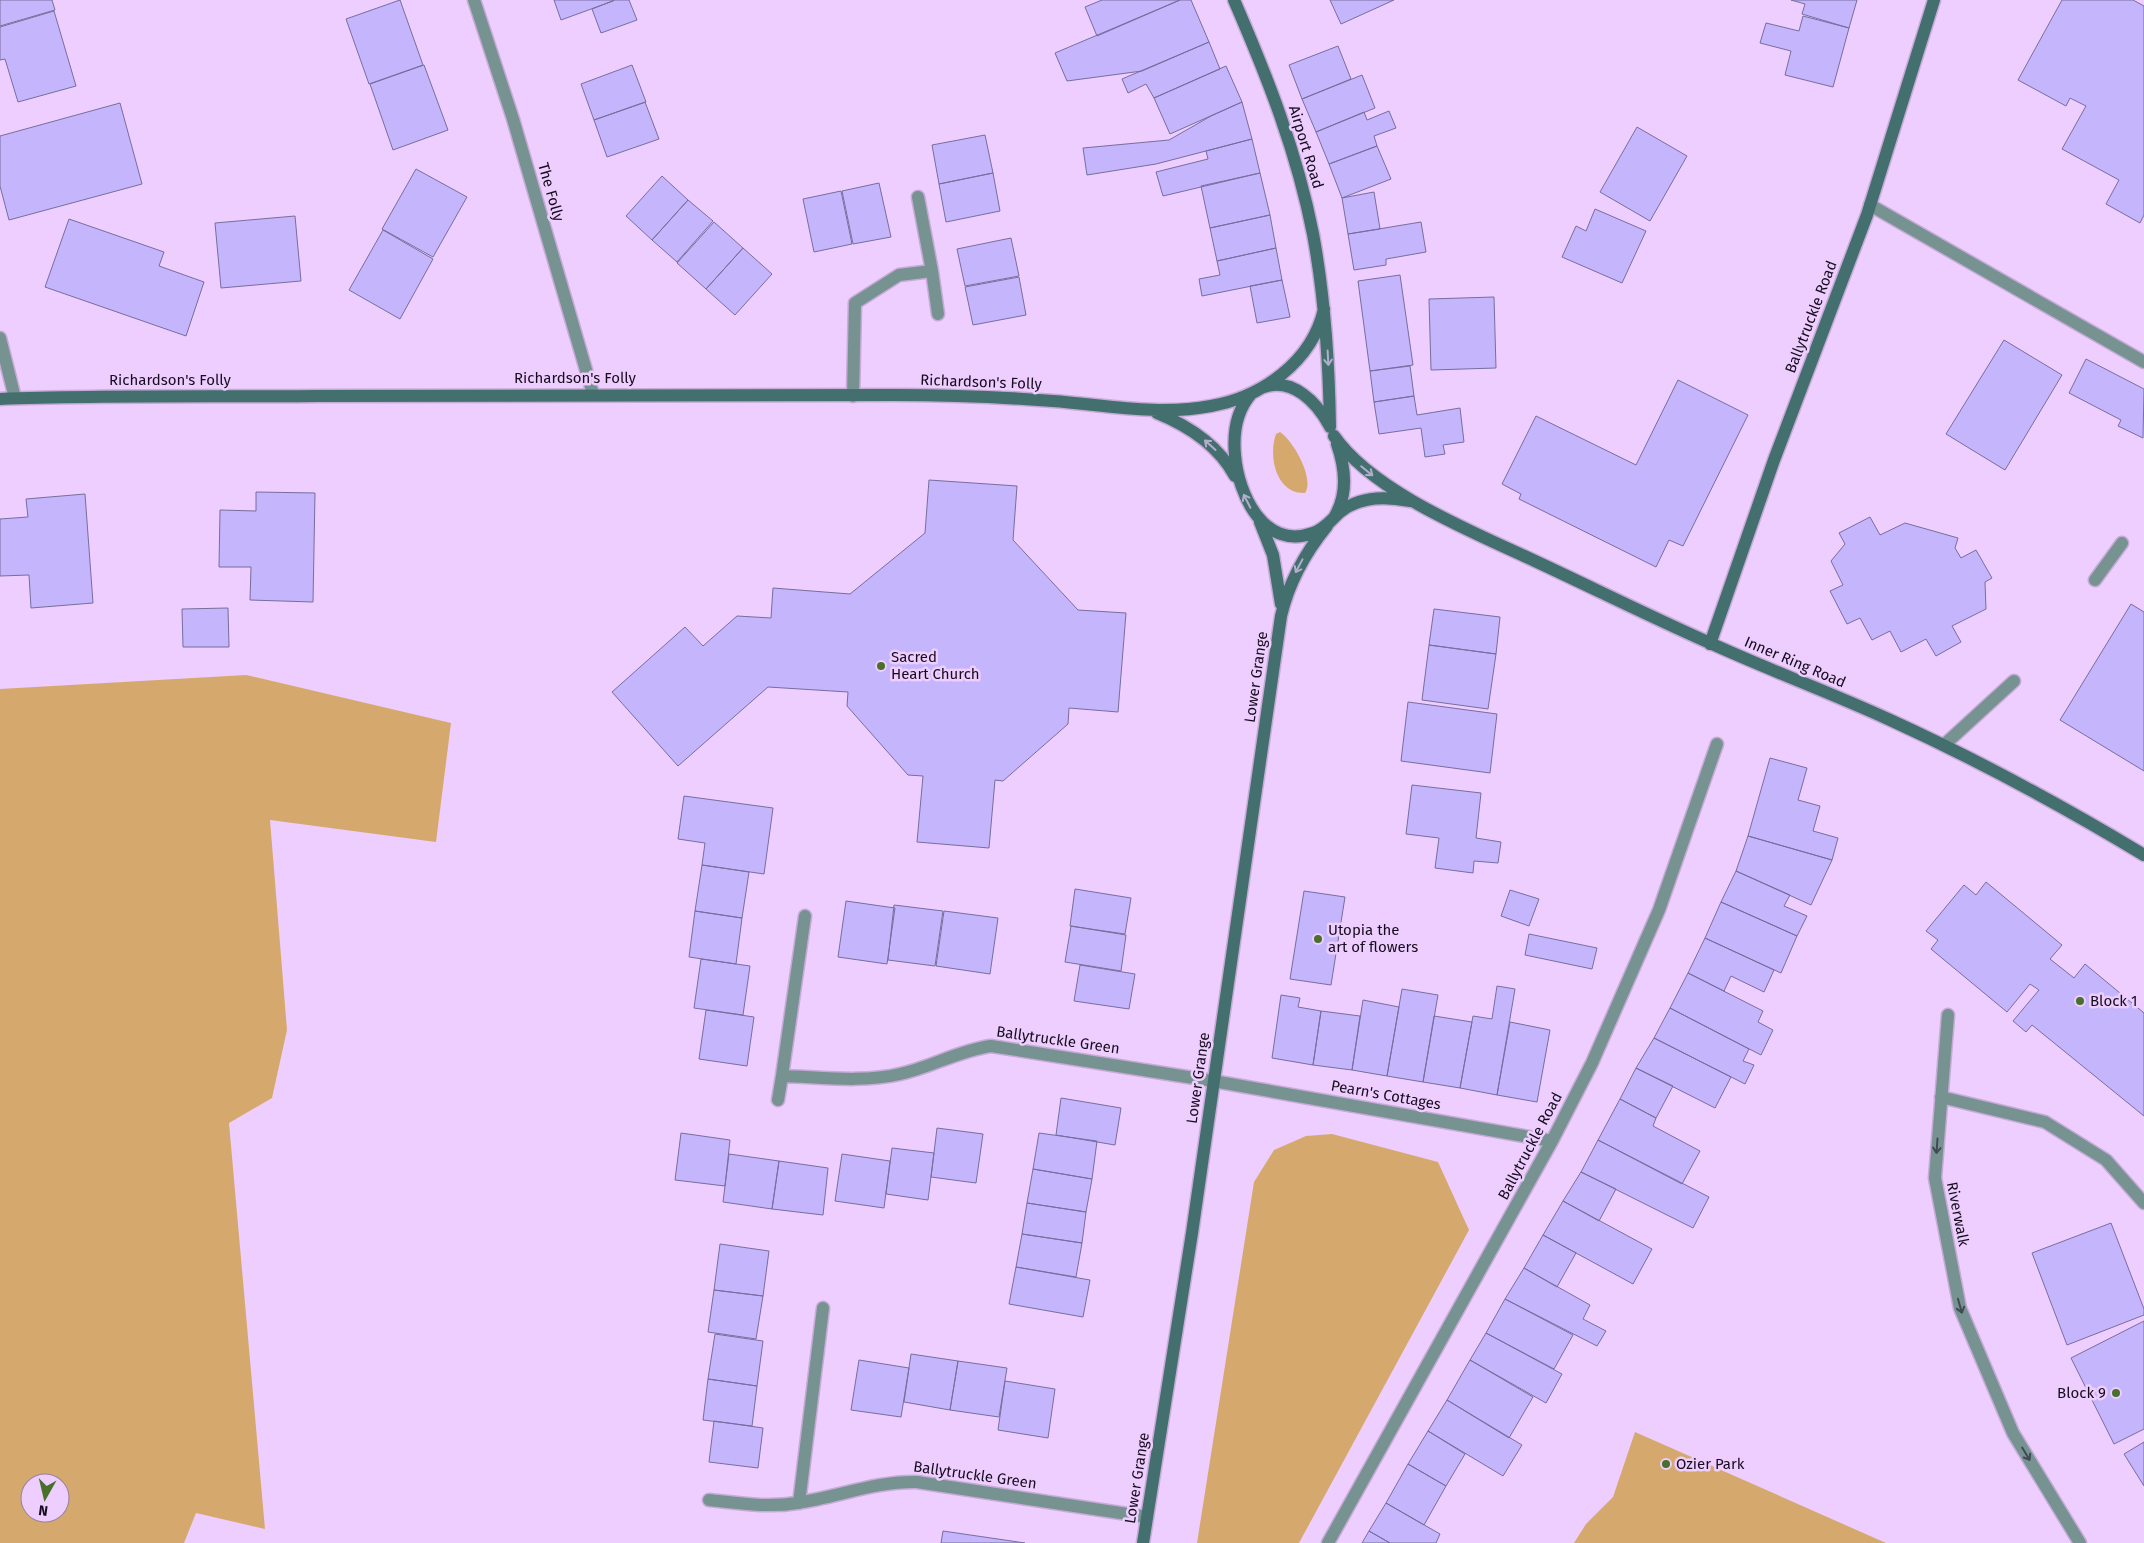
<svg xmlns="http://www.w3.org/2000/svg" width="2144" height="1543" font-family="'Fira Sans',sans-serif">
<rect width="100%" height="100%" fill="#edcefe"/>
<!-- green -->
<path fill="#d5a96e" fill-rule="evenodd" d="M 1280,432 C 1293,440 1315,479 1305,493 C 1276,494 1268,456 1276,434 Z
M 246,675 L 451,723 L 436,842 L 270,820 L 287,1030 L 272,1098 L 229,1123 L 265,1529 L 196,1513 L 184,1543 L 0,1543 L 0,689 ZM 30,1483 L 60,1483 L 60,1513 L 30,1513 Z
M 1332,1134 L 1438,1162 L 1469,1230 L 1299,1543 L 1197,1543 L 1254,1182 L 1274,1150 L 1306,1136 Z
M 1635,1432 L 1886,1543 L 1574,1543 L 1586,1524 L 1613,1497 Z"/>
<!-- building -->
<path fill="#c4b5fc" stroke="#786e9d" d="M 0,0 L 52,0 L 55,10 L 0,26 Z
M 400,0 L 423,65 L 369,84 L 346,19 Z
M 554,0 L 612,0 L 613,1 L 561,20 Z
M 615,0 L 629,0 L 637,20 L 601,33 L 592,9 Z
M 1102,0 L 1180,0 L 1097,36 L 1085,7 Z
M 1180,0 L 1191,0 L 1209,42 L 1142,71 L 1067,81 L 1055,53 Z
M 1330,0 L 1394,0 L 1341,24 Z
M 1791,0 L 1857,0 L 1849,28 L 1802,14 L 1805,4 Z
M 2062,0 L 2133,0 L 2144,6 L 2144,215 L 2140,223 L 2106,204 L 2119,180 L 2062,149 L 2086,106 L 2070,98 L 2066,106 L 2018,80 Z
M 54,11 L 76,86 L 18,102 L 5,59 L 0,60 L 0,27 Z
M 1803,16 L 1849,28 L 1833,87 L 1785,75 L 1791,51 L 1760,43 L 1766,23 L 1799,31 Z
M 1209,42 L 1220,69 L 1154,98 L 1146,84 L 1128,93 L 1122,79 Z
M 1338,46 L 1351,79 L 1302,99 L 1289,65 Z
M 424,65 L 448,130 L 393,150 L 370,84 Z
M 632,65 L 646,102 L 594,120 L 581,84 Z
M 1226,66 L 1242,102 L 1170,134 L 1154,98 Z
M 1362,75 L 1375,108 L 1316,132 L 1302,99 Z
M 645,102 L 659,139 L 607,157 L 594,120 Z
M 1242,102 L 1252,139 L 1156,164 L 1087,175 L 1083,148 L 1169,140 L 1211,116 Z
M 120,103 L 142,184 L 9,220 L 0,186 L 0,136 Z
M 1389,111 L 1396,128 L 1374,136 L 1377,146 L 1329,164 L 1316,132 L 1364,112 L 1367,120 Z
M 1637,127 L 1687,156 L 1650,221 L 1600,192 Z
M 985,135 L 993,173 L 939,184 L 932,145 Z
M 1252,139 L 1260,173 L 1163,196 L 1156,172 L 1208,159 L 1206,151 Z
M 1377,146 L 1391,179 L 1342,198 L 1329,164 Z
M 416,169 L 467,197 L 433,257 L 382,229 Z
M 993,173 L 1000,211 L 946,222 L 939,184 Z
M 1260,173 L 1270,215 L 1210,228 L 1201,186 Z
M 662,176 L 688,200 L 652,240 L 626,216 Z
M 879,183 L 891,237 L 853,244 L 842,191 Z
M 841,191 L 852,244 L 814,252 L 803,199 Z
M 1374,192 L 1380,229 L 1348,234 L 1342,198 Z
M 688,200 L 713,221 L 677,262 L 652,240 Z
M 1595,209 L 1646,231 L 1622,283 L 1562,257 L 1576,226 L 1586,231 Z
M 1270,215 L 1276,248 L 1217,261 L 1210,228 Z
M 295,216 L 301,281 L 221,288 L 215,223 Z
M 69,219 L 164,252 L 159,266 L 204,282 L 186,336 L 45,287 Z
M 714,222 L 743,248 L 706,289 L 677,263 Z
M 1421,222 L 1426,252 L 1386,259 L 1386,265 L 1354,270 L 1348,234 Z
M 383,230 L 433,259 L 400,319 L 349,290 Z
M 1011,238 L 1019,276 L 965,286 L 957,249 Z
M 743,248 L 772,274 L 735,315 L 706,289 Z
M 1276,248 L 1282,280 L 1202,296 L 1199,279 L 1220,275 L 1217,261 Z
M 1400,275 L 1413,365 L 1370,371 L 1358,281 Z
M 1019,277 L 1026,315 L 973,325 L 965,287 Z
M 1282,280 L 1290,317 L 1257,323 L 1250,286 Z
M 1494,297 L 1496,368 L 1431,370 L 1429,299 Z
M 2004,340 L 2062,375 L 2005,470 L 1946,434 Z
M 2086,359 L 2144,389 L 2143,438 L 2118,426 L 2121,420 L 2069,393 Z
M 1410,366 L 1414,396 L 1374,402 L 1370,371 Z
M 1678,380 L 1748,415 L 1683,546 L 1669,540 L 1656,567 L 1519,499 L 1521,494 L 1502,484 L 1536,416 L 1636,465 Z
M 1414,396 L 1417,415 L 1460,408 L 1464,442 L 1443,445 L 1445,454 L 1425,457 L 1421,428 L 1379,434 L 1374,402 Z
M 929,480 L 1017,486 L 1013,540 L 1078,610 L 1126,613 L 1118,712 L 1069,708 L 1068,724 L 1003,781 L 995,780 L 989,848 L 917,842 L 923,776 L 908,775 L 847,706 L 848,692 L 768,687 L 678,766 L 612,692 L 685,627 L 703,646 L 737,616 L 771,618 L 773,588 L 850,594 L 925,533 Z
M 256,492 L 315,493 L 313,602 L 250,600 L 251,567 L 219,567 L 220,510 L 256,511 Z
M 85,494 L 93,603 L 31,608 L 29,575 L 0,576 L 0,519 L 28,517 L 26,499 Z
M 1870,517 L 1880,535 L 1905,523 L 1958,538 L 1955,548 L 1961,558 L 1976,550 L 1992,578 L 1985,582 L 1986,609 L 1952,626 L 1961,642 L 1936,656 L 1926,639 L 1901,652 L 1890,631 L 1872,640 L 1860,618 L 1847,624 L 1830,591 L 1843,585 L 1831,561 L 1845,544 L 1839,533 Z
M 2131,604 L 2144,612 L 2144,771 L 2060,720 Z
M 228,608 L 229,647 L 183,647 L 182,609 Z
M 1434,609 L 1500,617 L 1496,654 L 1429,645 Z
M 1429,645 L 1496,654 L 1488,709 L 1422,700 Z
M 1408,702 L 1497,714 L 1490,773 L 1401,761 Z
M 1770,758 L 1807,768 L 1798,800 L 1820,806 L 1813,831 L 1838,838 L 1832,860 L 1748,836 Z
M 1412,785 L 1481,793 L 1476,838 L 1501,842 L 1498,863 L 1474,861 L 1473,873 L 1435,868 L 1439,838 L 1406,834 Z
M 684,796 L 773,808 L 764,874 L 702,865 L 705,843 L 678,839 Z
M 1748,836 L 1832,860 L 1811,905 L 1736,871 Z
M 702,865 L 749,872 L 742,918 L 695,911 Z
M 1736,871 L 1790,895 L 1784,906 L 1807,916 L 1797,936 L 1721,902 Z
M 1986,882 L 2062,945 L 2050,959 L 2074,978 L 2085,964 L 2144,1013 L 2144,1116 L 2032,1025 L 2026,1032 L 2013,1021 L 2039,990 L 2030,984 L 2007,1012 L 1931,949 L 1938,940 L 1926,931 L 1964,885 L 1976,895 Z
M 1075,889 L 1131,898 L 1125,934 L 1070,926 Z
M 1510,890 L 1539,899 L 1529,926 L 1501,916 Z
M 1304,891 L 1345,897 L 1331,985 L 1290,979 Z
M 846,901 L 895,908 L 887,964 L 838,957 Z
M 1721,902 L 1797,936 L 1781,973 L 1705,938 Z
M 894,905 L 943,911 L 935,966 L 888,960 Z
M 695,911 L 742,918 L 736,964 L 689,957 Z
M 944,911 L 998,918 L 990,974 L 936,966 Z
M 1071,926 L 1126,935 L 1121,971 L 1065,962 Z
M 1529,934 L 1597,948 L 1592,969 L 1525,955 Z
M 1705,938 L 1774,970 L 1764,992 L 1731,976 L 1724,991 L 1688,973 Z
M 701,959 L 750,966 L 743,1015 L 694,1008 Z
M 1080,965 L 1135,974 L 1129,1009 L 1074,1001 Z
M 1688,973 L 1763,1011 L 1758,1022 L 1773,1030 L 1761,1055 L 1670,1008 Z
M 1497,986 L 1515,989 L 1497,1095 L 1460,1088 L 1473,1016 L 1492,1019 Z
M 1402,989 L 1438,995 L 1423,1082 L 1387,1076 Z
M 1281,995 L 1300,998 L 1298,1007 L 1321,1011 L 1313,1065 L 1272,1058 Z
M 1363,1000 L 1399,1007 L 1387,1076 L 1352,1070 Z
M 1670,1008 L 1749,1049 L 1743,1061 L 1754,1065 L 1745,1084 L 1654,1038 Z
M 706,1010 L 754,1017 L 747,1066 L 699,1059 Z
M 1321,1011 L 1360,1016 L 1352,1070 L 1313,1065 Z
M 1434,1016 L 1472,1022 L 1460,1088 L 1423,1082 Z
M 1510,1022 L 1550,1030 L 1537,1102 L 1497,1095 Z
M 1654,1038 L 1731,1077 L 1715,1108 L 1636,1068 Z
M 1636,1068 L 1673,1086 L 1656,1118 L 1620,1099 Z
M 1061,1098 L 1121,1108 L 1115,1145 L 1056,1135 Z
M 1620,1099 L 1656,1118 L 1653,1126 L 1700,1151 L 1682,1184 L 1598,1140 Z
M 937,1128 L 983,1134 L 976,1183 L 931,1177 Z
M 681,1133 L 730,1140 L 725,1186 L 675,1180 Z
M 1039,1133 L 1097,1141 L 1092,1179 L 1033,1169 Z
M 1598,1140 L 1709,1197 L 1693,1228 L 1581,1172 Z
M 892,1148 L 934,1153 L 928,1200 L 886,1194 Z
M 729,1154 L 779,1161 L 772,1209 L 723,1202 Z
M 842,1154 L 890,1161 L 884,1208 L 835,1201 Z
M 779,1161 L 828,1168 L 823,1215 L 772,1209 Z
M 1033,1169 L 1092,1179 L 1086,1212 L 1027,1203 Z
M 1581,1172 L 1616,1189 L 1599,1221 L 1563,1201 Z
M 1563,1201 L 1652,1249 L 1633,1284 L 1543,1235 Z
M 1027,1203 L 1086,1212 L 1082,1243 L 1022,1234 Z
M 2111,1223 L 2144,1309 L 2144,1315 L 2067,1345 L 2032,1253 Z
M 1022,1234 L 1082,1243 L 1076,1277 L 1016,1267 Z
M 1543,1235 L 1576,1253 L 1557,1287 L 1524,1268 Z
M 720,1244 L 769,1251 L 763,1296 L 714,1290 Z
M 1016,1267 L 1090,1280 L 1083,1317 L 1009,1304 Z
M 1524,1268 L 1590,1305 L 1583,1319 L 1606,1331 L 1597,1346 L 1505,1299 Z
M 714,1290 L 763,1296 L 756,1339 L 708,1332 Z
M 1505,1299 L 1573,1335 L 1554,1369 L 1486,1333 Z
M 2144,1321 L 2144,1429 L 2114,1444 L 2071,1358 Z
M 1486,1333 L 1562,1374 L 1546,1403 L 1470,1360 Z
M 715,1334 L 763,1341 L 757,1386 L 708,1379 Z
M 911,1354 L 958,1361 L 950,1410 L 904,1402 Z
M 859,1360 L 909,1368 L 901,1417 L 851,1410 Z
M 1470,1360 L 1533,1397 L 1509,1438 L 1447,1400 Z
M 958,1361 L 1007,1368 L 999,1417 L 950,1410 Z
M 708,1379 L 757,1386 L 752,1426 L 703,1420 Z
M 1005,1381 L 1055,1389 L 1048,1438 L 998,1430 Z
M 1447,1400 L 1522,1445 L 1503,1476 L 1428,1431 Z
M 714,1421 L 763,1428 L 758,1468 L 709,1462 Z
M 1428,1431 L 1465,1454 L 1446,1486 L 1408,1464 Z
M 2144,1442 L 2144,1486 L 2124,1454 Z
M 1408,1464 L 1446,1486 L 1424,1525 L 1386,1503 Z
M 1386,1503 L 1440,1534 L 1436,1543 L 1390,1543 L 1369,1531 Z
M 943,1531 L 1025,1543 L 941,1543 Z
M 1369,1531 L 1390,1543 L 1362,1543 Z"/>
<g fill="none" stroke-linecap="round" stroke-linejoin="round">
<!-- lane casing -->
<g stroke="#c6abd6" stroke-width="15">
<path id="lane" d="M 1870,205 L 2144,362
M 2095,580 L 2122,543
M 1944,745 L 2014,681"/>
</g>
<!-- street casing -->
<g stroke="#c6abd6" stroke-width="15">
<path id="street" d="M 474,0 L 513,119 L 593,394
M 932,271 L 938,314
M 0,338 L 15,398
M 853,396 L 855,303 L 899,275 L 932,271 L 918,197
M 1948,1015 L 1935,1178 L 1960,1308 L 2013,1433 L 2080,1543
M 782,1076 L 805,916
M 1941,1097 L 2045,1122 L 2106,1160 L 2144,1203
M 778,1100 L 782,1076 C 820,1077 862,1083 900,1074 C 932,1067 957,1051 991,1046 L 1213,1081 L 1552,1141
M 709,1500 C 738,1503 768,1508 797,1503 C 838,1497 876,1481 917,1482 L 1147,1517
M 799,1503 L 823,1308
M 1328,1543 L 1552,1141 L 1592,1063 L 1659,910 L 1717,744"/>
</g>
<!-- secondary casing -->
<g stroke="#c6abd6" stroke-width="15">
<path id="secondary" d="M 1234,0 C 1267,76 1297,152 1313,234 C 1325,298 1329,362 1330,427
M 1264,387 C 1293,377 1317,403 1329,425
M 1251,394 C 1237,410 1233,433 1235,455 C 1238,494 1264,551 1313,533 C 1325,529 1331,520 1340,512 C 1360,496 1385,496 1409,501
M 0,399 C 105,395 211,397 317,396 C 509,395 702,395 895,395 C 947,395 1001,397 1053,401 C 1105,405 1159,416 1211,406 C 1262,397 1312,362 1324,309
M 1157,413 C 1189,426 1218,445 1235,476
M 1334,436 C 1373,492 1473,532 1535,561 C 1593,588 1651,617 1710,643 C 1769,670 1829,692 1888,719 C 1976,759 2061,805 2144,855
M 1335,516 C 1348,494 1345,467 1337,444
M 1260,522 L 1273,555 L 1281,604
M 1710,644 L 1774,460 L 1867,215 L 1934,0
M 1143,1543 L 1192,1233 L 1281,616 C 1289,582 1305,553 1327,526"/>
</g>
<!-- lane -->
<use href="#lane" stroke="#769392" stroke-width="12"/>
<!-- street -->
<use href="#street" stroke="#769392" stroke-width="12"/>
<!-- secondary -->
<use href="#secondary" stroke="#436f6e" stroke-width="12"/>
</g>
<!-- one-way arrows -->
<defs><path id="oneway-shaft" d="M-6 0H5M1.5-3L5.5 0L1.5 3" fill="none" stroke-width="1.6" stroke-linecap="round" stroke-linejoin="round" transform="scale(1.25)"/></defs>
<g stroke="#b2adcc">
<use href="#oneway-shaft" transform="translate(1328 358) rotate(87)"/>
<use href="#oneway-shaft" transform="translate(1210 445) rotate(-138)"/>
<use href="#oneway-shaft" transform="translate(1367 471) rotate(39)"/>
<use href="#oneway-shaft" transform="translate(1247 501) rotate(-117)"/>
<use href="#oneway-shaft" transform="translate(1299 566) rotate(118)"/>
</g>
<g stroke="#424952">
<use href="#oneway-shaft" transform="translate(1937 1146) rotate(94)"/>
<use href="#oneway-shaft" transform="translate(1960 1306) rotate(74)"/>
<use href="#oneway-shaft" transform="translate(2026 1454) rotate(59)"/>
</g>
<!-- markers -->
<g fill="#49702b" stroke="#edcefe" stroke-width="2">
<circle cx="881" cy="666" r="5"/>
<circle cx="1318" cy="939" r="5"/>
<circle cx="2080" cy="1001" r="5"/>
<circle cx="2116" cy="1393" r="5"/>
<circle cx="1666" cy="1464" r="5"/>
</g>
<g text-anchor="middle" stroke-width="5" stroke-linejoin="round" paint-order="stroke">
<!-- street labels -->
<g font-size="15" fill="#170c1d" stroke="#edcefe">
<text transform="translate(1306 147) rotate(73)" y="5">Airport Road</text>
<text transform="translate(551 192) rotate(74)" y="5">The Folly</text>
<text transform="translate(1811 317) rotate(-69)" y="5">Ballytruckle Road</text>
<text x="575" y="383">Richardson's Folly</text>
<text x="170" y="385">Richardson's Folly</text>
<text transform="translate(981 382) rotate(2)" y="5">Richardson's Folly</text>
<text transform="translate(1795 662) rotate(23)" y="5">Inner Ring Road</text>
<text transform="translate(1256 677) rotate(-82)" y="5">Lower Grange</text>
<text transform="translate(1058 1040) rotate(8)" y="5">Ballytruckle Green</text>
<text transform="translate(1198 1078) rotate(-82)" y="5">Lower Grange</text>
<text transform="translate(1386 1095) rotate(10)" y="5">Pearn's Cottages</text>
<text transform="translate(1530 1146) rotate(-62)" y="5">Ballytruckle Road</text>
<text transform="translate(1958 1214) rotate(79)" y="5">Riverwalk</text>
<text transform="translate(975 1475) rotate(8)" y="5">Ballytruckle Green</text>
<text transform="translate(1137 1478) rotate(-81)" y="5">Lower Grange</text>
</g>
<!-- poi labels -->
<g font-size="15" fill="#170c1d" stroke="#edcefe" text-anchor="start">
<text x="891" y="662">Sacred<tspan x="891" dy="17">Heart Church</tspan></text>
<text x="1328" y="935">Utopia the<tspan x="1328" dy="17">art of flowers</tspan></text>
<text x="2090" y="1006">Block 1</text>
<text x="2106" y="1398" text-anchor="end">Block 9</text>
<text x="1676" y="1469">Ozier Park</text>
</g>
</g>
<!-- north arrow -->
<g transform="translate(45 1498) rotate(188)"><circle r="24" fill="#edcefe" stroke="#9780a4"/>
<path d="M0-4L9 19L0 12L-9 19Z" fill="#49702b"/>
<text y="-8" font-size="14" font-weight="bold" text-anchor="middle" fill="#170c1d">N</text>
</g>
</svg>
